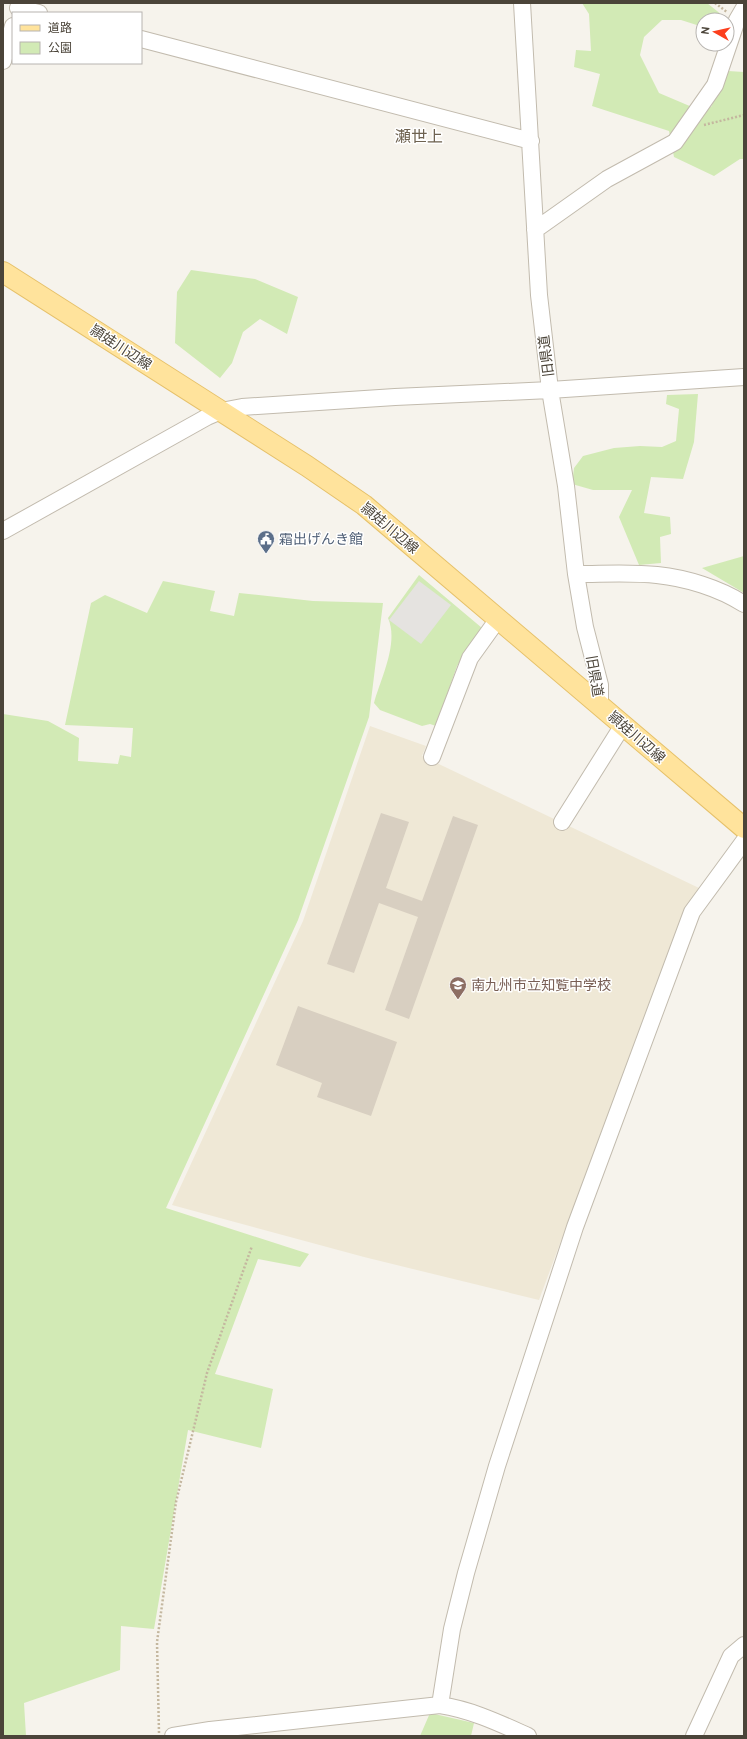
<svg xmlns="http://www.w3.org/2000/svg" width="747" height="1739" font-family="Overpass,'Noto Sans JP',sans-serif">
<rect width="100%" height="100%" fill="#f6f3ec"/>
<!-- education -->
<path fill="#efe8d6" d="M 370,726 L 426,746 L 422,756 L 699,888 L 682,915 L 539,1300 L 364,1257 L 172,1205 L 303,921 Z"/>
<!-- green -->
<path fill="#d2eab5" d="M 582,3 L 707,3 L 732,23 L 727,37 L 727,20 L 703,20 L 703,27 L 681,20 L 662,20 L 644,37 L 640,55 L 659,93 L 692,107 L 711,107 L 728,71 L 744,72 L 744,159 L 740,159 L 714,176 L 674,157 L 669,131 L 592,106 L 600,74 L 574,67 L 576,50 L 591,51 L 589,14 Z
M 191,270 L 255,279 L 298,297 L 287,334 L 260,319 L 243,332 L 232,363 L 220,378 L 175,343 L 177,292 Z
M 698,394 L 694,442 L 683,479 L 651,477 L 644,513 L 670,517 L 671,534 L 660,537 L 661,563 L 639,565 L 619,517 L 632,490 L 593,490 L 572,484 L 574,468 L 583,456 L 614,448 L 640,446 L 662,447 L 676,441 L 679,409 L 666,404 L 667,395 Z
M 744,556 L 744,593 L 702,568 Z
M 419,575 L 482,628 L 457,666 L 436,726 L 430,724 L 422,726 L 380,710 L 374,703 C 381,678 399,643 388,618 Z
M 163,581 L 215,591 L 210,611 L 234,616 L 239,593 L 313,601 L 383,603 L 369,717 L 298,920 L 166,1208 L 309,1254 L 300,1267 L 258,1259 L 215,1374 L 273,1389 L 261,1448 L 188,1430 L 154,1629 L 121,1626 L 120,1670 L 24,1703 L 26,1736 L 3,1736 L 3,714 L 48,721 L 79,738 L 78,761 L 118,764 L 120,755 L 131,757 L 133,728 L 65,725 L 91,603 L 105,595 L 147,613 Z
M 430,1713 L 474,1723 L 471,1736 L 420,1736 Z"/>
<!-- parking -->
<path fill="#e5e3e0" d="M 419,581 L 451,605 L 421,644 L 389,620 Z"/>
<!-- building -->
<path fill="#d8cfc1" d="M 381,813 L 409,822 L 386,888 L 422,901 L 453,816 L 478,825 L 409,1019 L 385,1010 L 418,917 L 379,903 L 354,973 L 327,964 Z
M 298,1006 L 397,1042 L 371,1116 L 317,1097 L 322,1083 L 276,1065 Z"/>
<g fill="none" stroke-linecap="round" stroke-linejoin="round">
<!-- minor casing -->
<g stroke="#c2bbae" stroke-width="18">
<path id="minor" d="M 20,3 L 18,8 L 39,13
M 522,3 L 539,295 L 550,390 L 566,486 L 576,574 L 585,627 L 600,685 L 600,705
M 141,39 L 531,141
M 3,61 L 13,26
M 535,230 L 607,179 L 675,142 L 715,85 L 737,20 L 744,8
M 3,531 L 207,417 L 221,411 L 242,407 L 395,397 L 550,390 L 744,377
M 576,574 C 603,574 631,572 657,575 C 686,578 719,588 744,604
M 432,757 L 470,658 L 498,619
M 562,822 L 623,725
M 440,1705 L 452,1629 L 466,1573 L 497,1466 L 575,1227 L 692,912 L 744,841
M 173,1736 L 210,1730 L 440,1705 C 472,1710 499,1723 528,1736
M 694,1736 L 731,1656 L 744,1645"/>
</g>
<!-- major casing -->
<g stroke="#e6c16a" stroke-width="22">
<path id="major" d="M 3,272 L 307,466 L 364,505 L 744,828"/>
</g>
<!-- path -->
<path stroke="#c4b79f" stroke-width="2.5" stroke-dasharray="2 2" stroke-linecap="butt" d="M 715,3 L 727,12
M 704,125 L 744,115
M 159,1733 L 157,1642 L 176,1502 L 207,1373 L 252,1246"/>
<!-- minor -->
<use href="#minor" stroke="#fff" stroke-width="16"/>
<!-- major -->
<use href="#major" stroke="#ffe39c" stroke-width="20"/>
</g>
<!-- icons -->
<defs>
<g id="civic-pin" transform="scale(0.9)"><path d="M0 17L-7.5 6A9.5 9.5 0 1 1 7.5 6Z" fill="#5c6f8a" stroke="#fff"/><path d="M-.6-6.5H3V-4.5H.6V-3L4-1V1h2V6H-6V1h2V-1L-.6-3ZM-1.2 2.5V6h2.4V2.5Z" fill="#fff"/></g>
<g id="school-pin" transform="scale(0.9)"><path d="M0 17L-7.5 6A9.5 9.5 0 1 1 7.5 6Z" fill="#8d6e63" stroke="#fff"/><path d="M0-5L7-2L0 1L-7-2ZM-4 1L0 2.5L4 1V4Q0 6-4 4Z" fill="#fff"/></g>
</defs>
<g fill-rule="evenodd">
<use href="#civic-pin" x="266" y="539"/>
<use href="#school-pin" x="458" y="985"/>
</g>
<g text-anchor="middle" stroke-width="3" stroke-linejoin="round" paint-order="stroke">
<!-- street labels -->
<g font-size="14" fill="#4b4439" stroke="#fff">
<text transform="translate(121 347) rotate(33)" y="5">頴娃川辺線</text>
<text transform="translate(546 356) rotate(-97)" y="5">旧県道</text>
<text transform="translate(390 528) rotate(40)" y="5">頴娃川辺線</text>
<text transform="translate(595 676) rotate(80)" y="5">旧県道</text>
<text transform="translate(637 737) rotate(41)" y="5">頴娃川辺線</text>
</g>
<!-- service labels -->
<g font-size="14" fill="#4e5e75" stroke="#fff" text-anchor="start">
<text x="279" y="544">霜出げんき館</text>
</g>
<!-- education labels -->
<g font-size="14" fill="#785e54" stroke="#fff" text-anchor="start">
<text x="471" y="990">南九州市立知覧中学校</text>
</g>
<!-- quarter labels -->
<g font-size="16" fill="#6e6250" stroke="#fff">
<text x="419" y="142">瀬世上</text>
</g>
</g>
<!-- border -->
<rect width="747" height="1739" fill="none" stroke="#4b4439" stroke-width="8"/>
<!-- legend -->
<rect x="12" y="12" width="130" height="52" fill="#ffffff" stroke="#b7b4b0"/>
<rect x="20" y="25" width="20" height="6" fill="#ffe39c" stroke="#b7b4b0"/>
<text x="48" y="32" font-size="12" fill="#4b4439">道路</text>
<rect x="20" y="42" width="20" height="12" fill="#d2eab5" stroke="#b7b4b0"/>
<text x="48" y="52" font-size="12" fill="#4b4439">公園</text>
<!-- north arrow -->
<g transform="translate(715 32) rotate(278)"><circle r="19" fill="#ffffff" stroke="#b7b4b0"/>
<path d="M0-3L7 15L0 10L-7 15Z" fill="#fc3f1d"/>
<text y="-6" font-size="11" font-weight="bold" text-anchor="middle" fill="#4b4439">N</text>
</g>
</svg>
